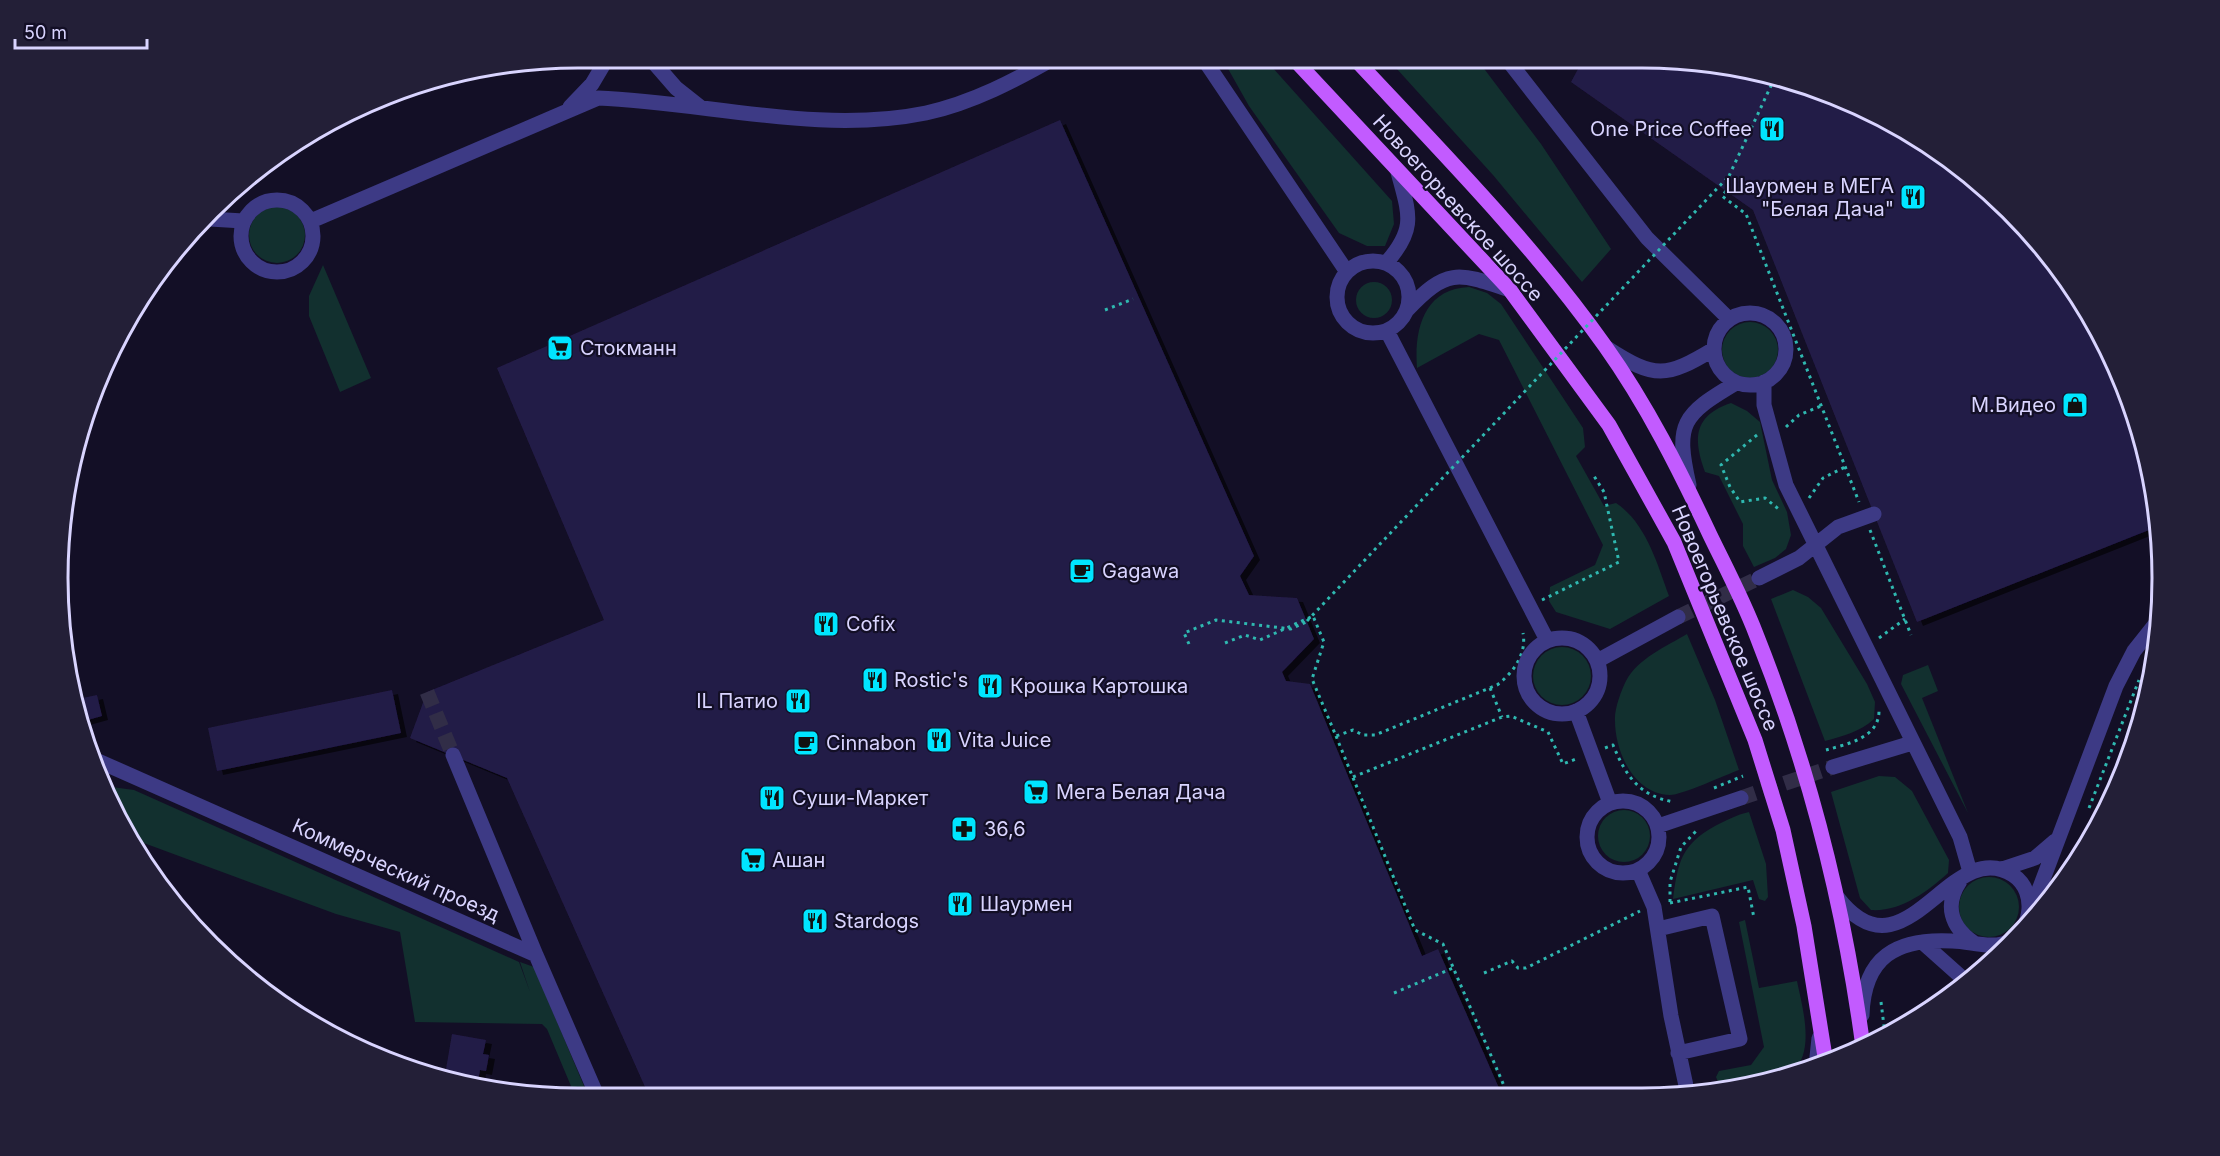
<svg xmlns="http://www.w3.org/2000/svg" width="2220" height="1156" font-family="Inter,sans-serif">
<defs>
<filter id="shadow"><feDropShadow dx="6" dy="4" stdDeviation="0" flood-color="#0009"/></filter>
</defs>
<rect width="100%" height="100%" fill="#130f26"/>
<!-- green -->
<path fill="#12302f" d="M 1222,58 L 1264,58 L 1392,201 L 1394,224 L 1385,246 L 1367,246 L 1339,233 L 1249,106 Z
M 1387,58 L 1476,58 L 1541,144 L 1611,249 L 1582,282 L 1493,175 Z
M249 235a28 28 0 1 1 56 0a28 28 0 1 1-56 0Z
M 323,265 L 371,378 L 340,392 L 309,316 L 309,296 Z
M1356 300a18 18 0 1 1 36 0a18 18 0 1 1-36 0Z
M 1469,287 L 1487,293 L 1501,304 L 1583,428 L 1585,447 L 1576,456 L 1604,506 L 1616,503 C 1646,523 1657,563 1669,596 L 1610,629 L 1556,612 L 1549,601 L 1550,587 L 1595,565 L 1603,545 L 1499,340 L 1479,334 L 1417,368 C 1414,329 1424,289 1469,287 Z
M1722 350a28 28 0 1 1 56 0a28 28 0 1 1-56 0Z
M 1731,403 L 1747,411 L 1760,422 L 1772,480 L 1787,512 L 1791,535 L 1786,549 L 1775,558 L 1754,567 L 1743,546 L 1743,524 L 1719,476 L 1705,472 C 1693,439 1693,416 1731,403 Z
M 1793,590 L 1808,597 L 1821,608 L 1867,684 L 1875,702 L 1874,719 C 1860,732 1843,736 1825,741 L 1771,599 Z
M 1687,634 L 1715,700 L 1739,770 C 1725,775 1682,795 1670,795 C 1634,794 1615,752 1615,721 C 1614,710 1621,691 1626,681 C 1637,659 1667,646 1687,634 Z
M1533 676a29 29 0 1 1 58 0a29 29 0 1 1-58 0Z
M 1928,665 L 1938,691 L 1922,698 L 1968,813 L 1901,684 L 1903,675 Z
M 1879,776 L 1895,777 L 1912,791 L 1949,860 L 1948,873 C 1927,892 1900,912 1871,910 L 1860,898 L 1831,792 Z
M 104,786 L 134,790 L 519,962 L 530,992 L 520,962 L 534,967 L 589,1098 L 576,1098 L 547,1029 L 542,1024 L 415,1022 L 400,932 L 336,914 L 133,839 L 111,808 Z
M1598 836a26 26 0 1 1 52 0a26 26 0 1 1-52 0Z
M 1749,812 L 1766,864 L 1768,897 L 1765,901 L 1759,899 L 1753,880 L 1673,899 C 1678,862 1681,845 1715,826 C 1727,820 1736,815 1749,812 Z
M1959 907a30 30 0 1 1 60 0a30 30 0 1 1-60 0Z
M 1745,920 L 1759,988 L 1797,981 C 1802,1006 1816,1052 1792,1072 C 1784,1078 1741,1086 1729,1090 L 1719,1084 L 1716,1077 L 1719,1071 L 1751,1065 L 1764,1047 L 1739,922 Z"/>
<!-- building -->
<path fill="#241b47" filter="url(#shadow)" d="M 1584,58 L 1676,58 L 1777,75 L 1872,111 L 1959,164 L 2033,234 L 2093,317 L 2135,410 L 2158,510 L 2159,526 L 1917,622 L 1753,210 L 1571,82 Z
M 1060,120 L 1254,556 L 1240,576 L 1249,595 L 1297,598 L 1314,639 L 1282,672 L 1286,681 L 1310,684 L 1422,956 L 1438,949 L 1502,1095 L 650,1098 L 507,778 L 410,738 L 427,692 L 604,620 L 497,368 Z
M 392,690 L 401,733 L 217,771 L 208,728 Z
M 97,695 L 102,716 L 84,721 L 78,699 Z
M 452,1034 L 486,1040 L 483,1054 L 489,1055 L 486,1071 L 480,1070 L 477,1087 L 444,1081 Z"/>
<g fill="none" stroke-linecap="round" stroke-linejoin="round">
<!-- minor-tunnel -->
<path stroke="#312d47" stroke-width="15" stroke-dasharray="15 8" stroke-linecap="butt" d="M 1678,617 L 1759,578
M 427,692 L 453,755
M 1741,798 L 1833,767"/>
<!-- path -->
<path stroke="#2fb8b0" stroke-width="3" stroke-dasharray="3 4.5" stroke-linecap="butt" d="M 1729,176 L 1776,75
M 1726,191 L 1722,196 L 1746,214 L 1859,502
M 1105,310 L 1133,299
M 1786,427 L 1799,415 L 1821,406
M 1757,435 L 1721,465 L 1730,487 L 1740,502 L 1765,498 L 1781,511
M 1809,498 L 1823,478 L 1845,467
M 1870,530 L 1911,635
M 1542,600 L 1619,562 L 1604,492 L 1594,476
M 1879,638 L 1905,619
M 1225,643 L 1245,635 L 1260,640 L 1313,616 L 1324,642 L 1312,679 L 1336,736 L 1353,730 L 1363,735 L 1375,735 L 1497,685 C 1513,673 1527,654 1523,633
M 1189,644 L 1184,633 L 1216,620 L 1291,629 L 1306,622
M 1490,688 L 1502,717
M 1336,736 L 1415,930 L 1443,944 L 1508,1095
M 1605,748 L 1613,745 C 1626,776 1639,796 1674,802
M 1826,750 C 1847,744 1879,738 1879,711
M 1353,777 L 1502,717 L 1511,716 L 1548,732 L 1563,764 L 1576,759
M 1714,788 L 1743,776
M 2089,808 L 2139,680
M 1670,902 L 1670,882 L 1681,847 L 1697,830
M 1670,903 L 1748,887 L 1754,918
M 1484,973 L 1512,961 L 1518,968 L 1526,968 L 1640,911
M 1394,993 L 1453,968
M 1881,1002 L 1885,1034"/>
<!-- minor -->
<path stroke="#3d3a85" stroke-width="15" d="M 649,57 L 676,88 L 700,107
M 1203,58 L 1347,272
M 1506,58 L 1647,238 L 1729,319
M 570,107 L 592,84 L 608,57
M241 236a36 36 0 1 1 72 0a36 36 0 1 1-72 0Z
M 210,219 L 243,221
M 311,221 L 598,98 C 706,102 819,135 926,113 C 972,103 1016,80 1056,57
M1337 297a36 36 0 1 1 72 0a36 36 0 1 1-72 0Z
M 1386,263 C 1417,228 1409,214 1398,172
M 1407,310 C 1447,268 1457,272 1510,290
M1714 349a36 36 0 1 1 72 0a36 36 0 1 1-72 0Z
M 1387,331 L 1547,640
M 1607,348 C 1655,379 1666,378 1714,349
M 1764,382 L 1764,405 L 1786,485 L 1960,837 L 1970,872
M 1689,485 C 1675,423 1682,415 1736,383
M 1759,578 L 1799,558 L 1838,527 L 1874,514
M1524 676a38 38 0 1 1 76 0a38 38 0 1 1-76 0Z
M 1597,661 L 1678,617
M 1576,711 L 1610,803
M 453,755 L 536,955
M 96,760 L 536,955 L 598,1098
M 1833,767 L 1912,743
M1587 837a36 36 0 1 1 72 0a36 36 0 1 1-72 0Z
M 1658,826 L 1741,798
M 2002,869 L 2035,858 L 2055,841
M 1638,870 L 1654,907 L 1671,1016 L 1688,1095
M 1960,881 C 1944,905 1951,927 1974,943
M 1838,898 C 1906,985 1950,834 2013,875 C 2039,892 2032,937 2002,944 C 1985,948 1969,941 1952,941 C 1896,938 1864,957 1862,1015
M 2031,911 L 2116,686 L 2134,651 L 2161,617
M 1658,929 L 1712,916 L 1740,1039 L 1678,1053
M 1922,942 L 1968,983
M 1816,1066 L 1819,1038"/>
<!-- major -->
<path stroke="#c25bff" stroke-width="15" d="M 1293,58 L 1510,290 L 1609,425 L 1674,542 L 1755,740 L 1783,830 L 1804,926 L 1826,1063
M 1354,58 C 1441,151 1531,242 1605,346 C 1647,405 1680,471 1710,535 C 1726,568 1743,600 1756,634 C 1809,767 1844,905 1863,1047"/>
<!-- path-bridge -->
<path stroke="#2fb8b0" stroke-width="3" stroke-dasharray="3 4.5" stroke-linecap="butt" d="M 1307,621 L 1729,176"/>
</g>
<!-- icons -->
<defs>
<g id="restaurant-square" transform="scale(1.35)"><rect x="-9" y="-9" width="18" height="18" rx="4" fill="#00e5ff" stroke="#130f26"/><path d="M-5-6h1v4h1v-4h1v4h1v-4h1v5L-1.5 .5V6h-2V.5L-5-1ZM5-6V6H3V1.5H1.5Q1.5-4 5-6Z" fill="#111"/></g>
<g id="supermarket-square" transform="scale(1.35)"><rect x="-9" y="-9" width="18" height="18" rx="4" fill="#00e5ff" stroke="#130f26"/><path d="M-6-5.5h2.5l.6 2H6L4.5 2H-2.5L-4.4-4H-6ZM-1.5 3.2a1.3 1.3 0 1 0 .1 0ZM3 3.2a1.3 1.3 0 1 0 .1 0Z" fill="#111"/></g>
<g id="shop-square" transform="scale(1.35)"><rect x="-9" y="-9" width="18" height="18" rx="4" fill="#00e5ff" stroke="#130f26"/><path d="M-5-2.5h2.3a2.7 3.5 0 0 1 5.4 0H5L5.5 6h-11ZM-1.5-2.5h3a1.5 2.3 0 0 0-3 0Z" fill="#111"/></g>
<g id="cafe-square" transform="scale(1.35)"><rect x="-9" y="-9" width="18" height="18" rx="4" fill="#00e5ff" stroke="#130f26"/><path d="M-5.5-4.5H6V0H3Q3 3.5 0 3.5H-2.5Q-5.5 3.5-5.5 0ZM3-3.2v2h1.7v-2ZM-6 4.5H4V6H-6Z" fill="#111"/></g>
<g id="pharmacy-square" transform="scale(1.35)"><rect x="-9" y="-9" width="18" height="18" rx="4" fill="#00e5ff" stroke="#130f26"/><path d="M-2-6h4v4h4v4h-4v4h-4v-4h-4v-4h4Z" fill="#111"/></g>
</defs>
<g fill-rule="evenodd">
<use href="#restaurant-square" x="1772" y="129"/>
<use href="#restaurant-square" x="1913" y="197"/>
<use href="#supermarket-square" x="560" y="348"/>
<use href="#shop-square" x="2075" y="405"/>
<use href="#cafe-square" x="1082" y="571"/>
<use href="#restaurant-square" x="826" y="624"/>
<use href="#restaurant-square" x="875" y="680"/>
<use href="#restaurant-square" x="990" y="686"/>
<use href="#restaurant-square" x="798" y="701"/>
<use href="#restaurant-square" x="939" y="740"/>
<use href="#cafe-square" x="806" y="743"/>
<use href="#supermarket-square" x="1036" y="792"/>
<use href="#restaurant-square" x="772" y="798"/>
<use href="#pharmacy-square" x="964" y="829"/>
<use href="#supermarket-square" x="753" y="860"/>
<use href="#restaurant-square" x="960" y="904"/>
<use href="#restaurant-square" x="815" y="921"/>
</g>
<g text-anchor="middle" stroke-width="4.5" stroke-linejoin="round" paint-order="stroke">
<!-- poi labels -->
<g font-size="20" fill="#d9d4ff" stroke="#130f26" text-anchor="start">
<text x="1752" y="136" text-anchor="end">One Price Coffee</text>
<text x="1894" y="193" text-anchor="end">Шаурмен в МЕГА<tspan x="1894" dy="23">"Белая Дача"</tspan></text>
<text x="580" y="355">Стокманн</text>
<text x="2056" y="412" text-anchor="end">М.Видео</text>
<text x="1102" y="578">Gagawa</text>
<text x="846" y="631">Cofix</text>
<text x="894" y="687">Rostic's</text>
<text x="1010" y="693">Крошка Картошка</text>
<text x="778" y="708" text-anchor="end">IL Патио</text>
<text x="958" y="747">Vita Juice</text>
<text x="826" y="750">Cinnabon</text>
<text x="1056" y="799">Мега Белая Дача</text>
<text x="792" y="805">Суши-Маркет</text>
<text x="984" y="836">36,6</text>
<text x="772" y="867">Ашан</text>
<text x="980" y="911">Шаурмен</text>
<text x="834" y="928">Stardogs</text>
</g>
<!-- street labels -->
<g font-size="20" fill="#d9d4ff" stroke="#130f26">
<text transform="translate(1458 208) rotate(48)" y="7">Новоегорьевское шоссе</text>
<text transform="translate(1725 618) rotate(67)" y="7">Новоегорьевское шоссе</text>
<text transform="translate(396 870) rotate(24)" y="7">Коммерческий проезд</text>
</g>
</g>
<!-- crop -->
<path d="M0 0H2220V1156H0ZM578 68H1642A510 510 0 0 1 2152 578V578A510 510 0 0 1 1642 1088H578A510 510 0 0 1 68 578V578A510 510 0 0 1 578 68Z" fill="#231f37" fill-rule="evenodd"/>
<path fill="none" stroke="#d9d4ff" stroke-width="3" d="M578 68H1642A510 510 0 0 1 2152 578V578A510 510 0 0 1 1642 1088H578A510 510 0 0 1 68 578V578A510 510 0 0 1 578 68Z"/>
<!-- scale -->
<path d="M15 39v9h132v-9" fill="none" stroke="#d9d4ff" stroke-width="3"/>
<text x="24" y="39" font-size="18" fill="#d9d4ff" stroke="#130f26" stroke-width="4.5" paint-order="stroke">50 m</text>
</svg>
